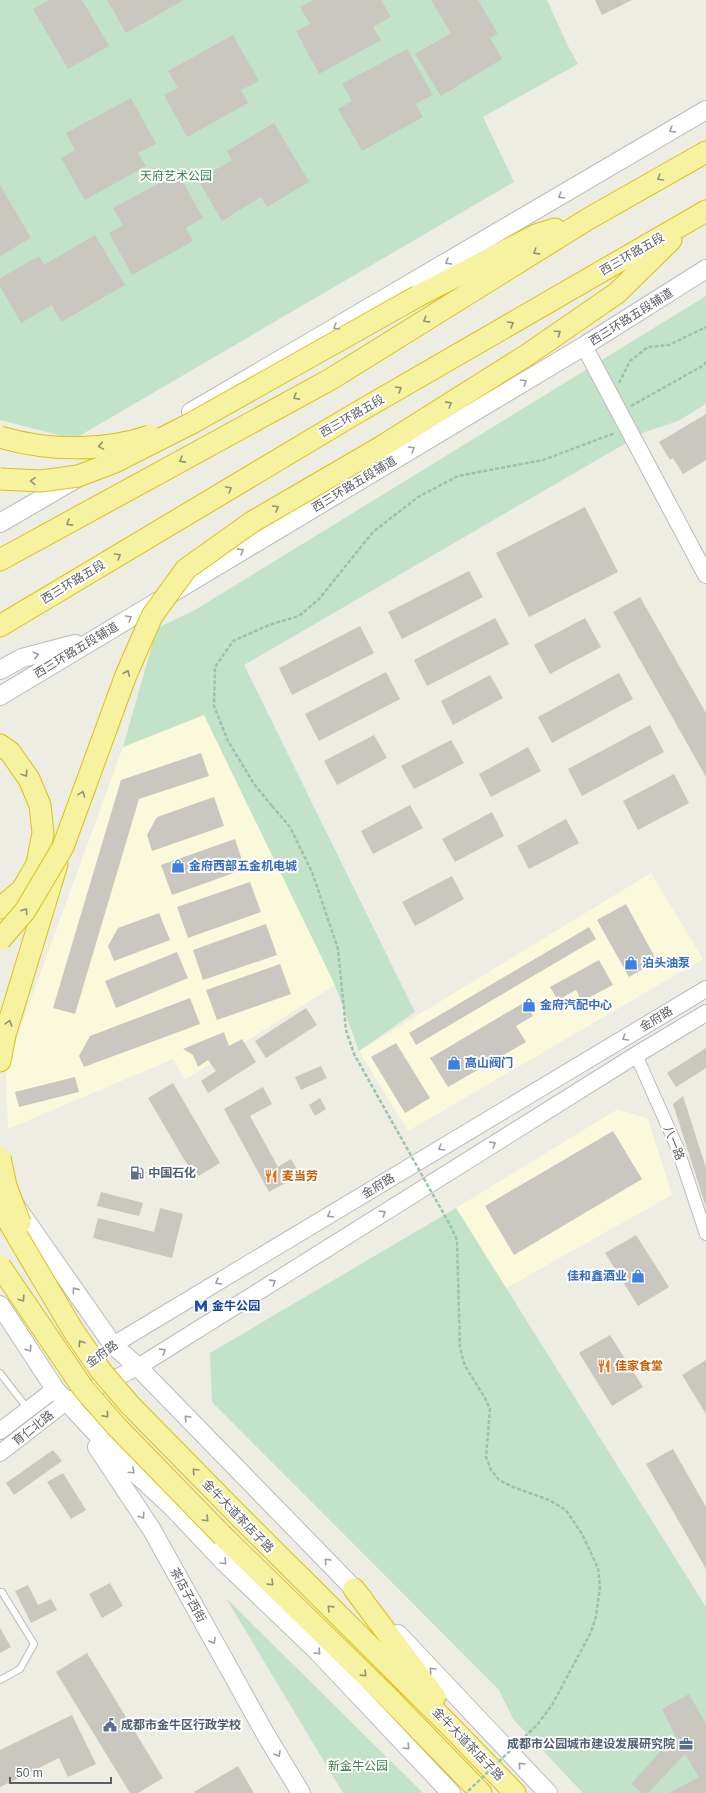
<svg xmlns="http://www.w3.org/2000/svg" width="706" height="1793" font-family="Helvetica,'Noto Sans SC',sans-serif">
<rect width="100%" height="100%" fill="#edede4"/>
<!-- commercial -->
<path fill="#fbf9db" d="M 204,715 L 335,985 L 185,1080 L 173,1059 L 8,1129 L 6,1074 L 21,1026 L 123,747 Z
M 651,873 L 703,959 L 408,1131 L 359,1051 Z
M 618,1109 L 648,1119 L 672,1195 L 506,1288 L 456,1208 Z"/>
<!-- green -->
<path fill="#c2e3c7" d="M 0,0 L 547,0 L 568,46 L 578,64 L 483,117 L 514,182 L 74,439 L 0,420 Z
M 706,296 L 706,404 L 678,421 L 645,432 L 244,665 L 415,1012 L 359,1051 L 335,985 L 204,715 L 123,747 L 157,628 L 195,610 Z
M 456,1208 L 706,1607 L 706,1793 L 583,1793 L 513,1719 L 499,1690 L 212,1402 L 210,1353 Z
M 226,1598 L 423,1793 L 343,1793 Z"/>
<!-- building -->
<path fill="#c9c7c0" d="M 49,0 L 82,0 L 109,46 L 68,69 L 33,9 Z
M 107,0 L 184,0 L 126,33 Z
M 313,0 L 381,0 L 391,17 L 373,27 L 381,40 L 319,74 L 296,31 L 310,24 L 300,7 Z
M 431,0 L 478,0 L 498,34 L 490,38 L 502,59 L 441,96 L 415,54 L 451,33 Z
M 595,0 L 632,0 L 602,15 Z
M 233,35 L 259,81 L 241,90 L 248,103 L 187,137 L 164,95 L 178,88 L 168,71 Z
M 407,49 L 433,95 L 415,104 L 423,117 L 362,151 L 338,109 L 352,101 L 342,84 Z
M 131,98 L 156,144 L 138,153 L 146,166 L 85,200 L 61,158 L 75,150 L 66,133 Z
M 274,123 L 309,182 L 267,207 L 261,197 L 222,221 L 198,180 L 232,160 L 227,151 Z
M 178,173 L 203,218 L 186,228 L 193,241 L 132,275 L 109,233 L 123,225 L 113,208 Z
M 0,185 L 31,238 L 0,256 Z
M 95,235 L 125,285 L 61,322 L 52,305 L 21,323 L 0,286 L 0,278 L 39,256 L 44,265 Z
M 706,414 L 706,460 L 683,474 L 673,458 L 670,460 L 659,442 Z
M 585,507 L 618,572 L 529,617 L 496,553 Z
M 469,571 L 483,597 L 402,639 L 388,612 Z
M 640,597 L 706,713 L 706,777 L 613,612 Z
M 495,618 L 509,644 L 427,686 L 414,660 Z
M 585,618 L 601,647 L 550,674 L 534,645 Z
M 360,626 L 374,653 L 292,695 L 279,668 Z
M 386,672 L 400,699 L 319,741 L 305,714 Z
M 619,673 L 633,699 L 552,743 L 538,717 Z
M 490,675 L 503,698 L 453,725 L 441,701 Z
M 650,725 L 664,752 L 582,796 L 568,769 Z
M 374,735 L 387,758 L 337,785 L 324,761 Z
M 451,740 L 464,763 L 414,789 L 401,766 Z
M 528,747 L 541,771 L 491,797 L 479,774 Z
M 201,753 L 209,776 L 139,799 L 75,1014 L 53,1008 L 121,780 Z
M 674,774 L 689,803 L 638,830 L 623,801 Z
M 214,797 L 224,826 L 152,851 L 147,835 L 157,817 Z
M 410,805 L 423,828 L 373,854 L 361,831 Z
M 492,812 L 504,836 L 455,862 L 442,839 Z
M 566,819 L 579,843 L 529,869 L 517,846 Z
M 235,839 L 245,869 L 172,895 L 161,865 Z
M 452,876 L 464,899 L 415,926 L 402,902 Z
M 250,882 L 261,912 L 188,938 L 177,907 Z
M 626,904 L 657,961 L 629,977 L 597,920 Z
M 159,913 L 170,940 L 114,961 L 108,946 L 118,928 Z
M 266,924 L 277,955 L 203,980 L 193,950 Z
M 589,927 L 596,939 L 416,1045 L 409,1033 Z
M 177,952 L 188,978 L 116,1008 L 105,981 Z
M 599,960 L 613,985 L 582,1001 L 576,990 L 558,1000 L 550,987 Z
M 280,964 L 291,994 L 217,1020 L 206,990 Z
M 190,998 L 200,1024 L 84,1067 L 79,1056 L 90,1036 Z
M 525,1002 L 533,1016 L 516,1026 L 526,1042 L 448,1087 L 430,1058 Z
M 306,1008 L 317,1025 L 266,1058 L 255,1041 Z
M 224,1032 L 229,1046 L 242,1039 L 256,1062 L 208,1093 L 201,1081 L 216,1071 L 208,1060 L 198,1067 L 193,1055 L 183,1049 Z
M 396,1043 L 430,1098 L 405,1113 L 371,1057 Z
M 706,1048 L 706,1068 L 676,1087 L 667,1073 Z
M 321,1066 L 327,1078 L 301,1090 L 295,1077 Z
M 75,1077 L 79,1092 L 19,1107 L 15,1092 Z
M 173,1083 L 220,1163 L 195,1178 L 148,1098 Z
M 263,1087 L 272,1104 L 250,1116 L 278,1167 L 291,1159 L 300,1175 L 269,1192 L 224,1109 Z
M 683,1096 L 706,1168 L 706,1207 L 673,1104 Z
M 320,1098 L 326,1109 L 315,1116 L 309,1105 Z
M 613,1131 L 642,1179 L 514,1255 L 485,1206 Z
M 101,1192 L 143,1203 L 139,1216 L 97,1206 Z
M 160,1208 L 183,1214 L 172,1258 L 93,1238 L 98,1218 L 154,1232 Z
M 636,1235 L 669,1287 L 638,1306 L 605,1253 Z
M 610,1335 L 643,1387 L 612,1406 L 579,1353 Z
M 706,1360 L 706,1414 L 682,1375 Z
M 673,1449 L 706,1507 L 706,1569 L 646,1464 Z
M 53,1450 L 62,1461 L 14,1495 L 6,1483 Z
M 63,1473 L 86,1510 L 71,1519 L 47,1482 Z
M 110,1583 L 123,1606 L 102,1618 L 89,1594 Z
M 28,1585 L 38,1605 L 51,1599 L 57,1610 L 31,1623 L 15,1591 Z
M 0,1628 L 11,1647 L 0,1653 Z
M 87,1653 L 163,1778 L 138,1793 L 130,1793 L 56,1672 Z
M 689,1694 L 706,1724 L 706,1793 L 669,1793 L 699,1777 L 685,1754 L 648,1793 L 642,1793 L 631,1784 L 675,1735 L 662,1709 Z
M 72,1715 L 96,1764 L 68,1777 L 59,1758 L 0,1787 L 0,1750 Z
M 238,1766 L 254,1793 L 195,1793 L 194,1792 Z"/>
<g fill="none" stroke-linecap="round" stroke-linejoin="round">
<!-- service casing -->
<g stroke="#b9babf" stroke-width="8">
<path id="service" d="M 0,1373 L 28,1409
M 0,1592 L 2,1592 L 34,1644 L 20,1669 L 0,1680"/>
</g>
<!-- minor casing -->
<g stroke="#b9babf" stroke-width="14">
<path id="minor" d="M 636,1055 L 677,1147 L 706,1234"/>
</g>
<!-- tertiary casing -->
<g stroke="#b9babf" stroke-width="18">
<path id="tertiary" d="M 584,346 L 706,575
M 113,1345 L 706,989
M 0,1431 L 55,1389
M 0,1453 L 66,1402 L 138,1367 L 636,1055 L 706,1013"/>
</g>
<!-- secondary casing -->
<g stroke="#b9bbc1" stroke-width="20">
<path id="secondary" d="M 191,412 L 706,110
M 0,523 L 79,477
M 0,670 L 22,658 L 75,644
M 0,696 L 584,346 L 706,269
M 15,1205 L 113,1345 L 138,1367 L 363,1598
M 0,1305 L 55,1389 L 118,1457 L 173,1508 L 225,1563 L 315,1649 L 451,1793
M 97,1447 L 152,1530 L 266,1735 L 301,1793
M 398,1634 L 548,1793"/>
</g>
<!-- trunk casing -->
<g stroke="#dfc112" stroke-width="23">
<path id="trunk" d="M 418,296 L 536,235 L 555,229
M 381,447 L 527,355 L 617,293 L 671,240
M 0,560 L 331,379 L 588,219 L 706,152
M 0,626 L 353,415 L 706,211
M 0,745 L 10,752 L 29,779 L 40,805 L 43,833 L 37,864 L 22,890 L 0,908
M 0,1061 L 5,1035 L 57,864
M 242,1519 L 448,1724 L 515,1793
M 223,1536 L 388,1697 L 481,1793
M 354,1589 L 435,1697"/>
</g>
<!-- path -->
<path stroke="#9cc3ae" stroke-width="2.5" stroke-dasharray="4 2" stroke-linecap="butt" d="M 619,383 L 630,361 L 648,347 L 669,345 L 706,327
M 631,406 L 704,365 L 706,362
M 272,806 L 254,784 L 228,741 L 214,706 L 215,667 L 233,641 L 269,625 L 299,616 L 319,599 L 373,532 L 418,497 L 458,476 L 543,460 L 615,433"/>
<!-- service -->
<use href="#service" stroke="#fff" stroke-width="6"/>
<!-- minor -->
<use href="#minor" stroke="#fff" stroke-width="12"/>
<!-- tertiary -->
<use href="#tertiary" stroke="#fff" stroke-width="16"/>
<!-- secondary -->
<use href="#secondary" stroke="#fff" stroke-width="18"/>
<!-- trunk -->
<use href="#trunk" stroke="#f6f2a0" stroke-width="21"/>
<!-- trunk-bridge casing -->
<g stroke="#dfc112" stroke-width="23" stroke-linecap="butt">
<path id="trunk-bridge" d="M 0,437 C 47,451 103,452 150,436
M 0,479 L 41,481 L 78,476 L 115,462 L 192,423 L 418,296
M 0,940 L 25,911 L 63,847 L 126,675 L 152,616 L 186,569 L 252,522 L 381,447
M 0,1158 L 6,1186 L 20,1223
M 0,1207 L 74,1332 L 101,1371 L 130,1405 L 242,1519
M 0,1266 L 83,1388 L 116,1426 L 223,1536"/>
</g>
<!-- path-bridge -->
<path stroke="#9cc3ae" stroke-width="2.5" stroke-dasharray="4 2" stroke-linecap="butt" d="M 272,806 L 290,827 L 312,872 L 338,949 L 346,1030 L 354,1054 L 450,1225 L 457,1240 L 460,1348 L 465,1366 L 485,1398 L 490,1409 L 486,1457 L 491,1470 L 499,1480 L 513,1487 L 549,1500 L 566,1510 L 582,1534 L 598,1568 L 600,1587 L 596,1616 L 591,1632 L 552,1705 L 537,1725 L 466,1793"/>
<!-- trunk-bridge -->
<use href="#trunk-bridge" stroke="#f6f2a0" stroke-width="21"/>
</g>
<!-- one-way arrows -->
<defs><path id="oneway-chevron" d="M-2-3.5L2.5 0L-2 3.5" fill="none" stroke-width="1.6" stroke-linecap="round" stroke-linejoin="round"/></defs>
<g stroke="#9d9ea1">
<use href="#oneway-chevron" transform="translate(672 130) rotate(149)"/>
<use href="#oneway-chevron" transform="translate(561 196) rotate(149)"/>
<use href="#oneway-chevron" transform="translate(448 262) rotate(150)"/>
<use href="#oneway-chevron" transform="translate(336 327) rotate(150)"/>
<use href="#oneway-chevron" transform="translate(524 382) rotate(-31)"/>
<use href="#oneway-chevron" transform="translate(412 449) rotate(-31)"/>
<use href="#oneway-chevron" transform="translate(241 551) rotate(-31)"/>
<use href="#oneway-chevron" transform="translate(129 618) rotate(-31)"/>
<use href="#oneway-chevron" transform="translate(36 655) rotate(-15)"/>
<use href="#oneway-chevron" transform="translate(625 1038) rotate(149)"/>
<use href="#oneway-chevron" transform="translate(493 1144) rotate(-32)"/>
<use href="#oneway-chevron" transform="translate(441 1148) rotate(149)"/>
<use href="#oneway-chevron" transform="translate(383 1213) rotate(-32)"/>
<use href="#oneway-chevron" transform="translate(330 1215) rotate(149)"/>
<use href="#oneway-chevron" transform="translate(218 1282) rotate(149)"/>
<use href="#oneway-chevron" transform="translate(273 1282) rotate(-32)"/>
<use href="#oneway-chevron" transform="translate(75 1290) rotate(-125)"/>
<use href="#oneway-chevron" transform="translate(29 1349) rotate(57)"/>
<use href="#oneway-chevron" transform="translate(163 1351) rotate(-32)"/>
<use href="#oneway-chevron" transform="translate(187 1418) rotate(-134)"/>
<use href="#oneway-chevron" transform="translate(132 1471) rotate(43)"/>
<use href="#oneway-chevron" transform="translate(142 1516) rotate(56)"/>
<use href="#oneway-chevron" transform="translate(327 1561) rotate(-134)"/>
<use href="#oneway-chevron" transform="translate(224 1562) rotate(45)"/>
<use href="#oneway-chevron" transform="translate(213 1641) rotate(61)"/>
<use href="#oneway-chevron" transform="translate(318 1652) rotate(46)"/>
<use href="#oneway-chevron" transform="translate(432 1670) rotate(-133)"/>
<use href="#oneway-chevron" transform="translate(407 1747) rotate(47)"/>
<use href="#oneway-chevron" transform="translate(278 1754) rotate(59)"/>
<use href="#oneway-chevron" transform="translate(521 1765) rotate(-133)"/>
</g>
<g stroke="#929278">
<use href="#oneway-chevron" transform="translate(660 178) rotate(150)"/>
<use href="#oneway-chevron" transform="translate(536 252) rotate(148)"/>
<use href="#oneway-chevron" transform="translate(426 320) rotate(148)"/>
<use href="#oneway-chevron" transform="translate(511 324) rotate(-30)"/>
<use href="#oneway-chevron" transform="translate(558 333) rotate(-35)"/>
<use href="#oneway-chevron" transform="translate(399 389) rotate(-30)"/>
<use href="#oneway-chevron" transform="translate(296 397) rotate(151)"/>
<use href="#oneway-chevron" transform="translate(449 404) rotate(-32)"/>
<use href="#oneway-chevron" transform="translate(101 446) rotate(171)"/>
<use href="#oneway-chevron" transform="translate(182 460) rotate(151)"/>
<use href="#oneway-chevron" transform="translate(33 481) rotate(-177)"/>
<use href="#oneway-chevron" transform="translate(229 489) rotate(-31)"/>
<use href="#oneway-chevron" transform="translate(276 508) rotate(-30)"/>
<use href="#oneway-chevron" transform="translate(69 523) rotate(151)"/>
<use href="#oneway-chevron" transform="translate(118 556) rotate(-31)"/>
<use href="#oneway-chevron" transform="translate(127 673) rotate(-67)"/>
<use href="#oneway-chevron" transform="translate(25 774) rotate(56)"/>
<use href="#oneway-chevron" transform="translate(82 794) rotate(-70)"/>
<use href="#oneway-chevron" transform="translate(25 911) rotate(-55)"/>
<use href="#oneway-chevron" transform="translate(9 1023) rotate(-73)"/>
<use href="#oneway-chevron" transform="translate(22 1299) rotate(56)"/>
<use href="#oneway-chevron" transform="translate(81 1343) rotate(-124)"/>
<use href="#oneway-chevron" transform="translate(106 1415) rotate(49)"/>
<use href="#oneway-chevron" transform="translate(195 1471) rotate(-134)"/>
<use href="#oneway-chevron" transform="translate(206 1519) rotate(46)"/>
<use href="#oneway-chevron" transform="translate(271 1583) rotate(44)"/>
<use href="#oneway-chevron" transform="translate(330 1608) rotate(-136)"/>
<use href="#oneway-chevron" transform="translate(364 1674) rotate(44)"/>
</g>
<!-- icons -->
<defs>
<g id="shop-bare" transform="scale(1.08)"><path d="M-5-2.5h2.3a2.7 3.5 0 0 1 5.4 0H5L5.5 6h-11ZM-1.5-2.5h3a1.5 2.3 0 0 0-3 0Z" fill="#3f7fe0" stroke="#fff" stroke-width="2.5" paint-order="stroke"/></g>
<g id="fuel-bare" transform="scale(1.08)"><path d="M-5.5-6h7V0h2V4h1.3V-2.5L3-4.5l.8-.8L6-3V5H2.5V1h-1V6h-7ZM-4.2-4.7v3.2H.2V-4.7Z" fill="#5c6f8a" stroke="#fff" stroke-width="2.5" paint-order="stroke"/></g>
<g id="restaurant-bare" transform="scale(1.08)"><path d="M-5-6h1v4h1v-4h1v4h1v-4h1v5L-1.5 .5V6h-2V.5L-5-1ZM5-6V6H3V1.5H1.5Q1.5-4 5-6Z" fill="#e8710a" stroke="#fff" stroke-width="2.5" paint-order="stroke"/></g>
<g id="metro-bare" transform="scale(1.08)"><path d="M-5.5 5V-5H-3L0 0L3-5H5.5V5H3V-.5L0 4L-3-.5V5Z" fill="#1a4fb4" stroke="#fff" stroke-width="2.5" paint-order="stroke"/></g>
<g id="civic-bare" transform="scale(1.08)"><path d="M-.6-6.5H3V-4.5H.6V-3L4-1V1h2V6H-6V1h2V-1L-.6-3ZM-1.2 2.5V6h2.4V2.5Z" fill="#5c6f8a" stroke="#fff" stroke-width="2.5" paint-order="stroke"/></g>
<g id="office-bare" transform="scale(1.08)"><path d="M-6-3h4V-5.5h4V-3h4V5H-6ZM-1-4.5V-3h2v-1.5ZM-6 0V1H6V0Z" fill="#5c6f8a" stroke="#fff" stroke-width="2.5" paint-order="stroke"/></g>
</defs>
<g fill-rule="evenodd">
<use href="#shop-bare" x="178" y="866"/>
<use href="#shop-bare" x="631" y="963"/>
<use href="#shop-bare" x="529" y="1005"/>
<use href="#shop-bare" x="454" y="1063"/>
<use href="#fuel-bare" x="137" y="1173"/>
<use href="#restaurant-bare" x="271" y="1176"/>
<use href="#shop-bare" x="638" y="1276"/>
<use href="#metro-bare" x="201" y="1306"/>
<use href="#restaurant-bare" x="604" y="1366"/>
<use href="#civic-bare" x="110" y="1725"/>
<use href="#office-bare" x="686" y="1744"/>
</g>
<g text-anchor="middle" stroke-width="4" stroke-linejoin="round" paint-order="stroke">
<!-- park labels -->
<g font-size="12" fill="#3c824b" stroke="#fff">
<text x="176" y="180">天府艺术公园</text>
<text x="358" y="1770">新金牛公园</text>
</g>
<!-- street labels -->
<g font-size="12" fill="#5c5e63" stroke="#fff">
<text transform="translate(632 254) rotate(-30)" y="4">西三环路五段</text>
<text transform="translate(631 317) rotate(-32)" y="4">西三环路五段辅道</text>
<text transform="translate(352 416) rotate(-30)" y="4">西三环路五段</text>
<text transform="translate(354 484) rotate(-31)" y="4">西三环路五段辅道</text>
<text transform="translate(73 582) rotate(-31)" y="4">西三环路五段</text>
<text transform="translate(76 650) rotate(-31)" y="4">西三环路五段辅道</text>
<text transform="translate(656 1019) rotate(-31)" y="4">金府路</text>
<text transform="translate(674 1143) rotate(68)" y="4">八一路</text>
<text transform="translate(378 1186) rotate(-31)" y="4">金府路</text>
<text transform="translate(102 1354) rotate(-36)" y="4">金府路</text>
<text transform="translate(33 1428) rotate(-38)" y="4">育仁北路</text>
<text transform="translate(238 1516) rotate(46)" y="4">金牛大道茶店子路</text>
<text transform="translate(188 1595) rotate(61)" y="4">茶店子西街</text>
<text transform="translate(468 1744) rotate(46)" y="4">金牛大道茶店子路</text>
</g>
<!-- shop labels -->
<g font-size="12" font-weight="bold" fill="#366cbe" stroke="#fff" text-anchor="start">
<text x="189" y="870">金府西部五金机电城</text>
<text x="642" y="967">泊头油泵</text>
<text x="540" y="1009">金府汽配中心</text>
<text x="465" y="1067">高山阀门</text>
<text x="627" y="1280" text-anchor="end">佳和鑫酒业</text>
</g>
<!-- service labels -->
<g font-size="12" font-weight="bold" fill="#4e5e75" stroke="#fff" text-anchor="start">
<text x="148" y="1177">中国石化</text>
<text x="121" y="1729">成都市金牛区行政学校</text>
<text x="675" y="1748" text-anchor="end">成都市公园城市建设发展研究院</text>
</g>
<!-- food labels -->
<g font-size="12" font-weight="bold" fill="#c56008" stroke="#fff" text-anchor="start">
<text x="282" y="1180">麦当劳</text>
<text x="615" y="1370">佳家食堂</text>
</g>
<!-- transit labels -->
<g font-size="12" font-weight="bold" fill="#164399" stroke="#fff" text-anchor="start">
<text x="212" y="1310">金牛公园</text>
</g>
</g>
<!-- scale -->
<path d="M10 1777v6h101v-6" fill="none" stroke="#5c5e63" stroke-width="2"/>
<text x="16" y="1777" font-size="12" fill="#5c5e63" stroke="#ffffff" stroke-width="3" paint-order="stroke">50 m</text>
</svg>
